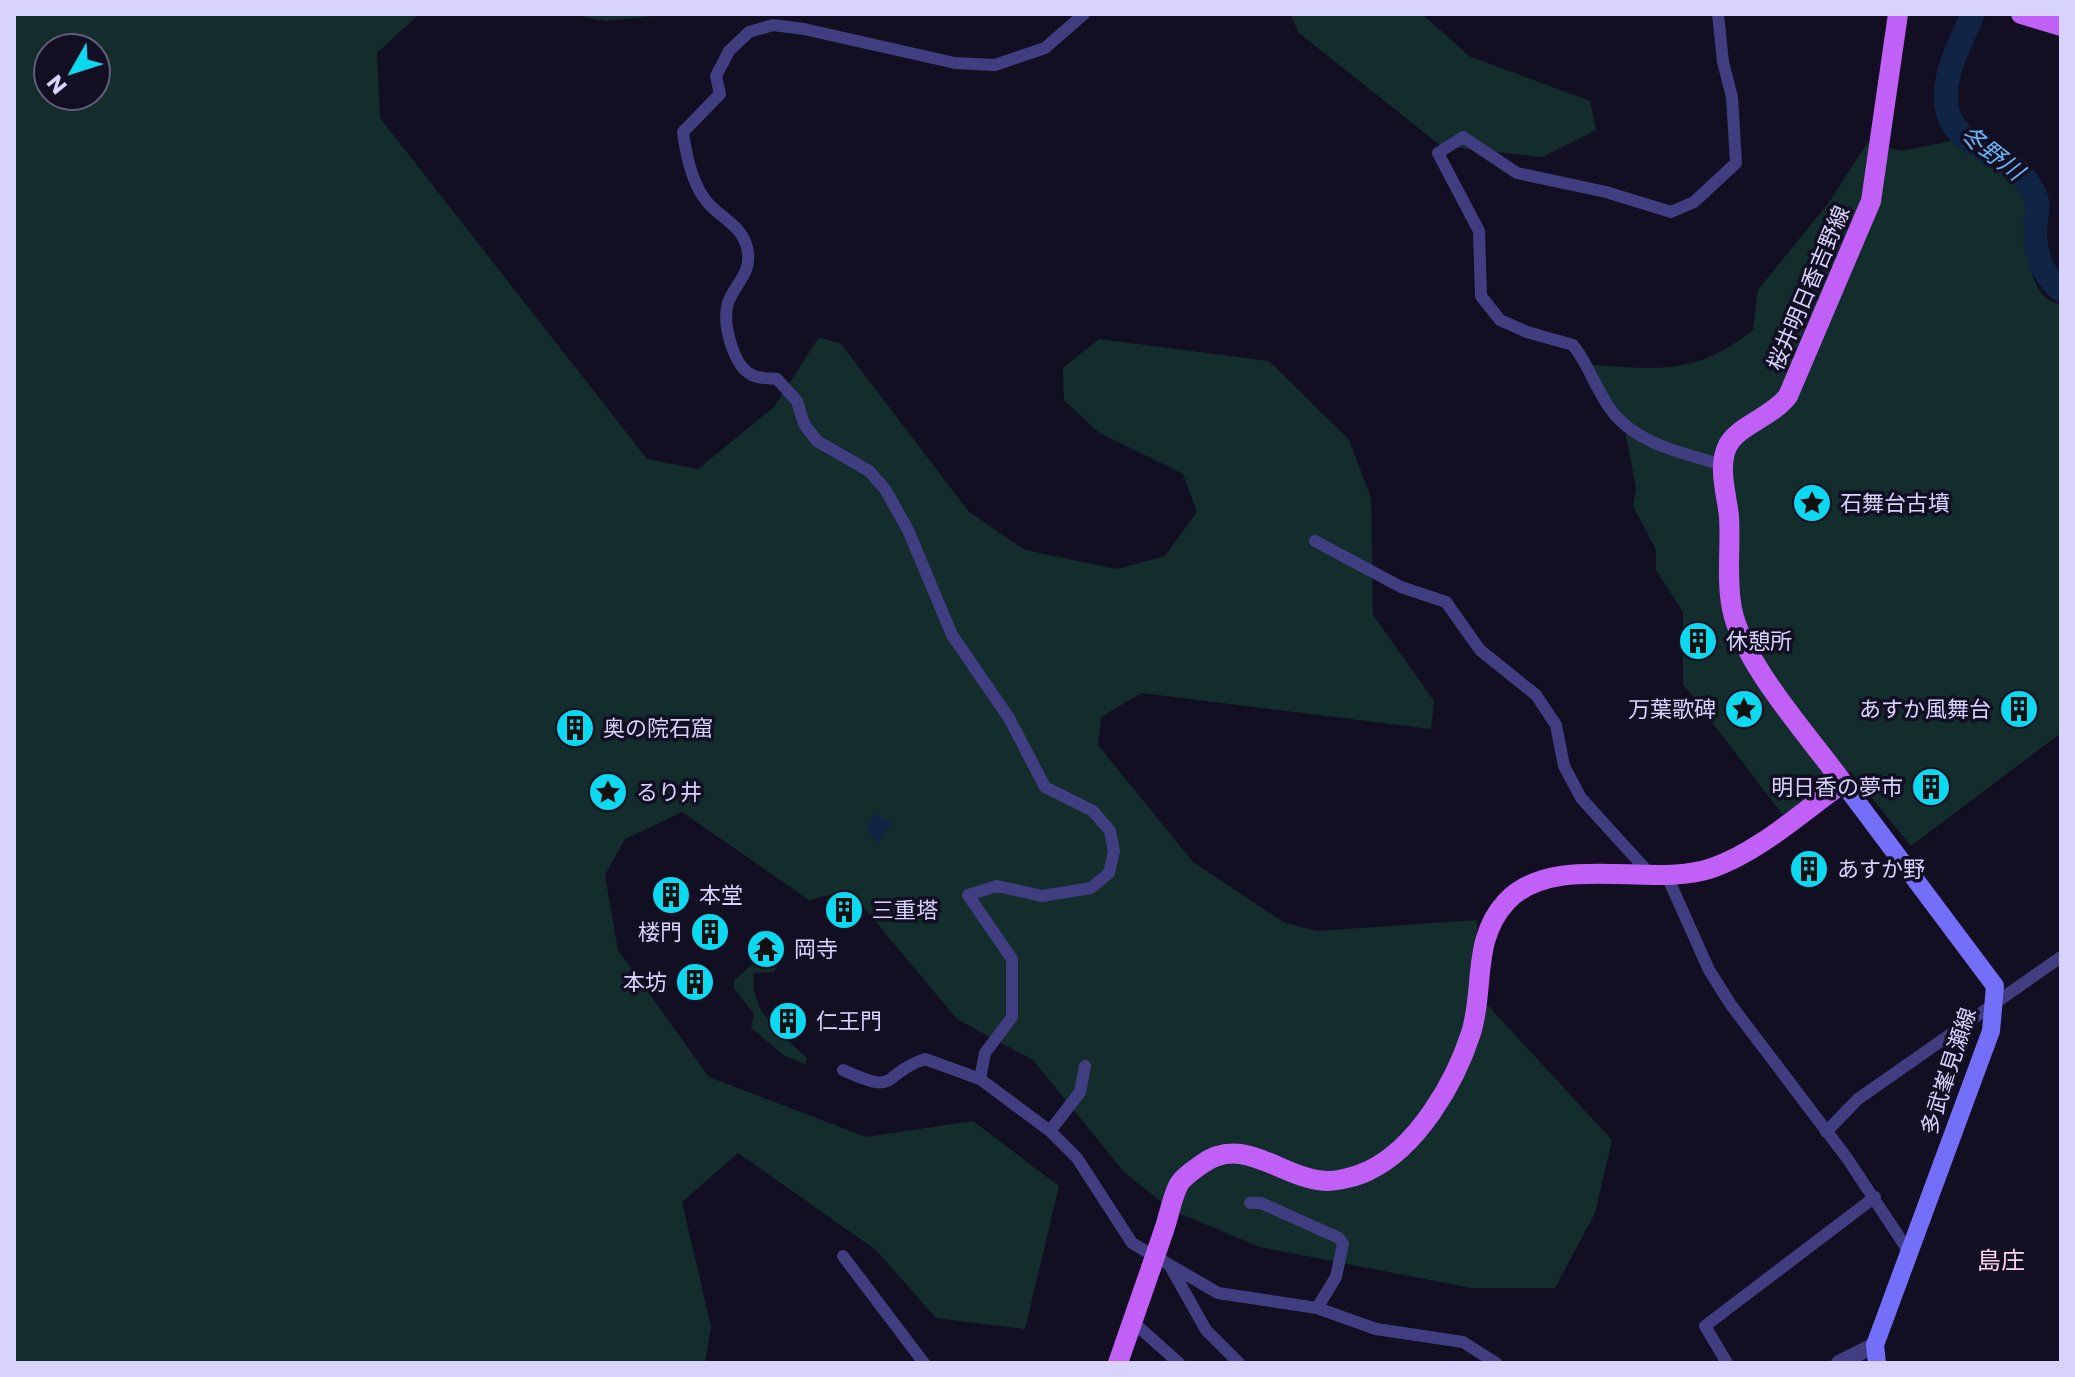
<svg xmlns="http://www.w3.org/2000/svg" width="2075" height="1377" font-family="Poppins,'Noto Sans JP',sans-serif">
<rect width="100%" height="100%" fill="#130f23"/>
<!-- green -->
<path fill="#132d2c" fill-rule="evenodd" d="M 14,14 L 419,14 L 377,53 L 380,118 L 647,459 L 698,469 L 774,407 L 819,337 L 841,344 L 969,512 L 1025,550 L 1117,569 L 1165,556 L 1197,512 L 1183,474 L 1098,432 L 1064,400 L 1063,368 L 1099,339 L 1269,361 L 1349,440 L 1371,498 L 1373,615 L 1434,701 L 1431,729 L 1141,693 L 1101,717 L 1098,745 L 1193,862 L 1285,923 L 1317,931 L 1477,920 L 1478,995 L 1612,1140 L 1595,1213 L 1555,1288 L 1471,1288 L 1260,1247 L 1171,1210 L 1124,1172 L 1033,1060 L 957,1019 L 849,890 L 809,900 L 682,812 L 625,839 L 605,875 L 618,950 L 709,1077 L 866,1137 L 973,1121 L 1059,1186 L 1025,1329 L 936,1318 L 876,1250 L 738,1153 L 682,1202 L 711,1327 L 705,1363 L 14,1363 ZM 48,48 L 96,48 L 96,96 L 48,96 Z
M 570,14 L 676,14 L 605,21 Z
M 1290,14 L 1422,14 L 1469,56 L 1590,101 L 1596,130 L 1542,157 L 1441,146 L 1299,33 Z
M 1956,140 L 1976,156 L 2015,173 L 2031,196 C 2027,222 2023,275 2044,296 C 2047,300 2056,303 2061,305 L 2061,733 L 1911,846 L 1850,771 L 1796,809 L 1782,814 L 1683,684 L 1683,612 L 1656,570 L 1656,550 L 1633,506 L 1636,488 L 1625,430 L 1592,365 C 1661,369 1695,376 1753,330 L 1758,290 L 1830,201 L 1867,143 L 1902,151 Z
M 763,954 L 777,966 L 774,972 L 754,973 C 749,1013 780,1032 807,1058 L 805,1064 L 785,1056 L 751,1028 L 754,1014 L 734,988 L 734,981 Z"/>
<!-- water -->
<path fill="#102446" d="M 876,814 L 892,823 L 877,843 L 866,825 Z"/>
<g fill="none" stroke-linecap="round" stroke-linejoin="round">
<!-- river -->
<path stroke="#102446" stroke-width="24" d="M 1973,14 C 1954,57 1921,114 1976,145 C 2002,160 2022,166 2035,195 C 2039,203 2037,210 2036,219 C 2033,247 2038,271 2061,290"/>
<!-- minor -->
<path stroke="#403d80" stroke-width="12" d="M 1718,14 L 1723,62 L 1732,97 L 1736,163 L 1694,202 L 1671,212 L 1606,192 L 1517,173 L 1463,137 L 1438,153 L 1479,231 L 1481,296 L 1500,320 L 1527,332 L 1573,345 C 1589,365 1596,390 1611,410 C 1637,445 1684,453 1723,465
M 1315,541 L 1401,587 L 1446,602 L 1480,650 L 1536,695 L 1556,725 L 1564,766 L 1581,798 L 1650,874
M 1667,876 L 1709,970 L 1731,1005 L 1847,1158 L 1911,1255
M 843,1070 C 902,1097 879,1074 925,1059 L 980,1079 L 1050,1131 L 1077,1158 L 1132,1243 L 1218,1293 L 1317,1308 L 1376,1329 L 1463,1342 L 1496,1363
M 980,1079 L 985,1053 L 1012,1017 L 1012,959 L 968,895 L 997,886 L 1042,896 L 1091,888 L 1109,873 L 1114,851 L 1110,831 L 1093,811 L 1045,787 L 1009,718 L 952,635 L 908,530 L 885,489 L 869,471 L 817,441 L 804,424 L 797,401 L 777,379 C 769,378 759,379 752,375 C 733,366 722,323 728,303 C 734,285 751,274 748,253 C 745,227 723,220 707,202 C 692,184 686,155 683,132 L 720,94 L 716,76 L 729,51 L 749,32 L 773,25 L 804,29 L 955,63 L 995,65 L 1045,48 L 1084,14
M 1050,1131 L 1080,1092 L 1085,1066
M 1826,1132 L 1858,1099 L 2061,957
M 1250,1203 L 1261,1203 L 1339,1238 L 1343,1244 L 1336,1277 L 1317,1308
M 843,1256 L 924,1363
M 1170,1266 L 1206,1330 L 1239,1363
M 1133,1322 L 1179,1363
M 1727,1363 L 1705,1326 L 1875,1197"/>
<!-- tertiary -->
<path stroke="#403d80" stroke-width="16" d="M 1839,1363 L 1875,1345"/>
<!-- secondary -->
<path stroke="#736ff8" stroke-width="18" d="M 1843,783 L 1995,986 L 1991,1031 L 1875,1345 L 1877,1363"/>
<!-- primary -->
<path stroke="#c060f7" stroke-width="20" d="M 2021,14 L 2061,26
M 1164,1230 C 1169,1216 1172,1197 1179,1184 C 1184,1176 1194,1170 1202,1164 C 1244,1133 1283,1180 1327,1181 C 1338,1181 1358,1176 1368,1171 C 1417,1148 1455,1083 1471,1033 C 1485,989 1471,939 1507,901 C 1555,851 1652,889 1712,868 C 1759,852 1803,811 1843,783 C 1809,736 1743,664 1732,609 C 1726,579 1731,548 1729,517 C 1727,495 1717,466 1728,445 C 1739,425 1772,417 1788,396 L 1871,201 L 1898,14
M 1118,1363 L 1151,1268"/>
<!-- primary-bridge -->
<path stroke="#c060f7" stroke-width="20" d="M 1151,1268 L 1164,1230"/>
</g>
<!-- icons -->
<defs>
<g id="sight-disc" transform="scale(2)"><circle r="9.5" fill="#0cd8f0" stroke="#130f23"/><path d="M0-6L1.8-2.2L6-1.7L2.9 1.2L3.7 5.4L0 3.3L-3.7 5.4L-2.9 1.2L-6-1.7L-1.8-2.2Z" fill="#111"/></g>
<g id="building-disc" transform="scale(2)"><circle r="9.5" fill="#0cd8f0" stroke="#130f23"/><path d="M-4-6H4V6H1V3H-1V6H-4ZM-2.5-4.3h1.7v1.8h-1.7ZM.8-4.3h1.7v1.8H.8ZM-2.5-1h1.7V.8h-1.7ZM.8-1h1.7V.8H.8Z" fill="#111"/></g>
<g id="temple-disc" transform="scale(2)"><circle r="9.5" fill="#0cd8f0" stroke="#130f23"/><path d="M0-6L5-2H3V0L6.5 2.5H4V6H1.5V3h-3V6H-4V2.5H-6.5L-3 0V-2H-5Z" fill="#111"/></g>
</defs>
<g fill-rule="evenodd">
<use href="#sight-disc" x="1812" y="503"/>
<use href="#building-disc" x="1698" y="641"/>
<use href="#sight-disc" x="1744" y="709"/>
<use href="#building-disc" x="2019" y="709"/>
<use href="#building-disc" x="575" y="728"/>
<use href="#building-disc" x="1931" y="787"/>
<use href="#sight-disc" x="608" y="792"/>
<use href="#building-disc" x="1809" y="869"/>
<use href="#building-disc" x="671" y="895"/>
<use href="#building-disc" x="844" y="910"/>
<use href="#building-disc" x="710" y="932"/>
<use href="#temple-disc" x="766" y="949"/>
<use href="#building-disc" x="695" y="982"/>
<use href="#building-disc" x="788" y="1021"/>
</g>
<g text-anchor="middle" stroke-width="7" stroke-linejoin="round" paint-order="stroke">
<!-- street labels -->
<g font-size="22" fill="#d8d3fd" stroke="#130f23">
<text transform="translate(1808 288) rotate(-67)" y="8">桜井明日香吉野線</text>
<text transform="translate(1948 1071) rotate(-72)" y="8">多武峯見瀬線</text>
</g>
<!-- poi labels -->
<g font-size="22" fill="#d8d3fd" stroke="#130f23" text-anchor="start">
<text x="1840" y="511">石舞台古墳</text>
<text x="1726" y="649">休憩所</text>
<text x="1716" y="717" text-anchor="end">万葉歌碑</text>
<text x="1991" y="717" text-anchor="end">あすか風舞台</text>
<text x="603" y="736">奥の院石窟</text>
<text x="1903" y="795" text-anchor="end">明日香の夢市</text>
<text x="636" y="800">るり井</text>
<text x="1837" y="877">あすか野</text>
<text x="699" y="903">本堂</text>
<text x="872" y="918">三重塔</text>
<text x="682" y="940" text-anchor="end">楼門</text>
<text x="794" y="957">岡寺</text>
<text x="667" y="990" text-anchor="end">本坊</text>
<text x="816" y="1029">仁王門</text>
</g>
<!-- water labels -->
<g font-size="24" font-style="italic" fill="#67b4f7" stroke="#130f23">
<text transform="translate(1992 153) rotate(38)" y="8">冬野川</text>
</g>
<!-- neighbourhood labels -->
<g font-size="24" fill="#fdd5ee" stroke="#130f23">
<text x="2001" y="1269">島庄</text>
</g>
</g>
<!-- border -->
<rect width="2075" height="1377" fill="none" stroke="#d8d3fd" stroke-width="32"/>
<!-- north arrow -->
<g transform="translate(72 72) rotate(231)"><circle r="38" fill="#130f23" stroke="#625d7a" stroke-width="2"/>
<path d="M0-6L14 30L0 20L-14 30Z" fill="#0cd8f0"/>
<text y="-12" font-size="22" font-weight="bold" text-anchor="middle" fill="#d8d3fd">N</text>
</g>
</svg>
